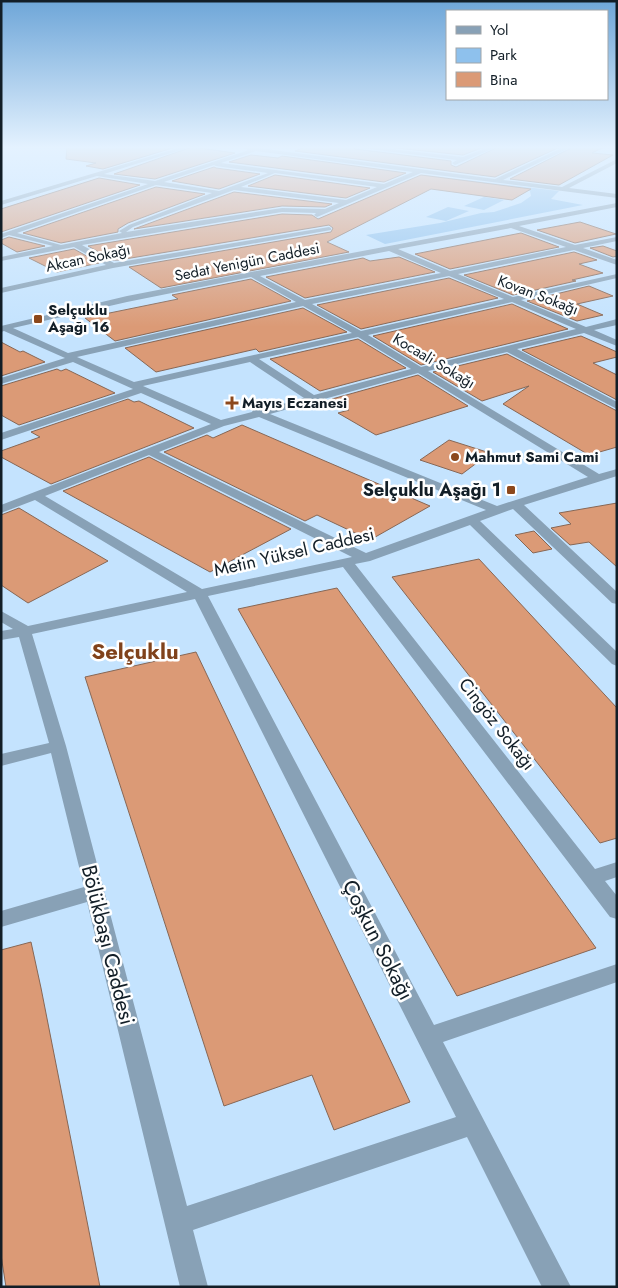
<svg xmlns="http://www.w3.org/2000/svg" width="618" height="1288" font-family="Jost,sans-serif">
<rect width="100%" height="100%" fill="#c4e3fe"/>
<!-- green -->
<path fill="#8ec1ed" d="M 425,175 L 559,191 L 551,199 L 583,205 L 385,244 L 366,235 L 440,223 L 481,213 L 494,212 L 521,203 L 531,196 L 530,191 L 422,176 Z
M 484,197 L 504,200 L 484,210 L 464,206 Z
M 448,207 L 469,211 L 446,221 L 426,217 Z"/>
<!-- building -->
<path fill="#db9a76" stroke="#876755" d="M 67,147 L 176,147 L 103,169 L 86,166 L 96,163 L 66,159 Z
M 192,147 L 235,153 L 155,179 L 114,174 Z
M 305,147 L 353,147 L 355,149 L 451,161 L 451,165 L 456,167 L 498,147 L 560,147 L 495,177 L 295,151 Z
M 387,147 L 484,147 L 463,155 Z
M 573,147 L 604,147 L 592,153 L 613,155 L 559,185 L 510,179 Z
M 251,155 L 278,158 L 282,156 L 406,173 L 384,182 L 229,162 Z
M 214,167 L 216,168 L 260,174 L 219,189 L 172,181 Z
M 275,175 L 370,188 L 346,198 L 248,186 Z
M 421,175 L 531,189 L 512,200 L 431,189 L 327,242 L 349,252 L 161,288 L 129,267 L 331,232 L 333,228 L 329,225 L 119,260 L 113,260 L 88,246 L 282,214 L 312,215 L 318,219 Z
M 99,178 L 140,185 L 1,232 L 1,209 Z
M 156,187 L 205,194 L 128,223 L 118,229 L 118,232 L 61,243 L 23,233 Z
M 234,192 L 332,204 L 325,207 L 282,206 L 134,229 Z
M 580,222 L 616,234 L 575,243 L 537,230 Z
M 521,233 L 559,247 L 450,269 L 415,254 Z
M 9,237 L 45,246 L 17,252 L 1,243 L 1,240 Z
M 603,246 L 617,251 L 617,256 L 613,257 L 590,248 Z
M 74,249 L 99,263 L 57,272 L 29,258 Z
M 574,252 L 597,260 L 579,264 L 603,273 L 572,280 L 576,281 L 513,295 L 464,275 Z
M 399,257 L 435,272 L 305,298 L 266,277 L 363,258 L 370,261 Z
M 449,278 L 498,298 L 361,329 L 317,305 Z
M 251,279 L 291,301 L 115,341 L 85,318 L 178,299 L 172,295 Z
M 589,286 L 613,296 L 577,304 L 603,315 L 577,321 L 527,301 Z
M 512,304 L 568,329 L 421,365 L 373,336 Z
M 303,308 L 347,332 L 259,352 L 256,349 L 156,372 L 125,348 Z
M 581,336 L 617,352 L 617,357 L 593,363 L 617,375 L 617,400 L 522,350 Z
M 358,339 L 406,368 L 320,391 L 270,359 Z
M 1,342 L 20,352 L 23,351 L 45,362 L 1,376 Z
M 507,354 L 617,411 L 617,447 L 589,455 L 503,404 L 529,386 L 482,401 L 433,372 Z
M 57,369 L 61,371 L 66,369 L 115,393 L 19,425 L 1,415 L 1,386 Z
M 418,375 L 468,406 L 376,435 L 338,413 L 349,410 L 332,399 Z
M 128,399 L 134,402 L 139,401 L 194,428 L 51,484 L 1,457 L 1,451 L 40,437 L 31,432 Z
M 242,425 L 325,461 L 430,506 L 370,540 L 317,515 L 305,521 L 164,452 L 207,435 L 213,438 Z
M 449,440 L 490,453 L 462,474 L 420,460 Z
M 149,457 L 291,529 L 210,572 L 63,491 Z
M 617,503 L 617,567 L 589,542 L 570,545 L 551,528 L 571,524 L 559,513 Z
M 19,508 L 62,534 L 108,561 L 28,603 L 1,585 L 1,515 Z
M 534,531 L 552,549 L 533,553 L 515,535 Z
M 479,559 L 617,708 L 617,838 L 600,843 L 392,577 Z
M 337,588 L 415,696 L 596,948 L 457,996 L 238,609 Z
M 196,652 L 385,1049 L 410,1102 L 334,1130 L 312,1075 L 224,1106 L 85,677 Z
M 31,942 L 41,988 L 100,1287 L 6,1287 L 1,1255 L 1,950 Z"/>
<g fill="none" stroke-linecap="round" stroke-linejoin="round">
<!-- minor -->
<path fill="#88a1b6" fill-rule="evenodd" d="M 182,147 L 190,147 L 104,174 L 155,181 L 249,150 L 239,147 L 251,147 L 495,179 L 564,147 L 571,147 L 503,180 L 562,187 L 617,159 L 617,163 L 569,188 L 617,194 L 617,198 L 421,173 L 317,217 L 314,215 L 316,213 L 282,212 L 82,245 L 114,263 L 329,227 L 331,228 L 331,230 L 113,268 L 1,293 L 1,288 L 106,265 L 74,247 L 1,261 L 1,257 L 53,246 L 9,235 L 1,238 L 1,234 L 148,184 L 97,176 L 1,205 L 1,201 ZM 256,151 L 413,172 L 384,184 L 221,163 ZM 214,165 L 216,166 L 268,173 L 219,191 L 164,182 ZM 275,173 L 377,187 L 346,200 L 241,187 ZM 156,185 L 212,193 L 129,225 L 119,231 L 122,233 L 61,245 L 17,233 ZM 234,190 L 339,203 L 325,209 L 282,208 L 126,232 L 133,227 Z
M 355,147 L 371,147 L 463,157 L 489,147 L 496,147 L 455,165 L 452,163 L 457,160 Z
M 617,203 L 617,207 L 519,226 L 575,245 L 617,237 L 617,241 L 583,248 L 617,260 L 617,265 L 574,250 L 458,274 L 513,297 L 617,274 L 617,278 L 521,300 L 586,327 L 617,319 L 617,325 L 594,330 L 617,340 L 617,346 L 584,333 L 517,349 L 617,402 L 617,409 L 507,352 L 428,371 L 599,474 L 617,469 L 617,476 L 524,505 L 617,592 L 617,604 L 612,603 L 513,509 L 480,521 L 617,652 L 617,666 L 612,664 L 470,525 L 370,561 L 355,564 L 595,869 L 617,862 L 617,877 L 605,881 L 617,896 L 617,919 L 610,917 L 343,567 L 208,596 L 434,1025 L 617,964 L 617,982 L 443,1042 L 571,1287 L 542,1287 L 467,1137 L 193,1230 L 208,1287 L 180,1287 L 87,902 L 1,927 L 1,911 L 84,887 L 51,753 L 1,766 L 1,754 L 49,743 L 19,637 L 1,640 L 1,631 L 13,629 L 1,622 L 1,611 L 28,626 L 187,592 L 35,500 L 1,513 L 1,505 L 211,424 L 141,393 L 1,440 L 1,433 L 133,389 L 73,362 L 1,384 L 1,378 L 65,358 L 4,331 L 1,332 L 1,326 L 127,296 L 251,272 ZM 511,228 L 566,247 L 450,271 L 398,249 ZM 389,251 L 441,273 L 305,300 L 260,276 ZM 449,276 L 504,299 L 361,331 L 312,304 ZM 251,277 L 296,302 L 68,353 L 13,328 L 127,302 ZM 512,302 L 576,329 L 421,367 L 368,335 ZM 303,306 L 352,333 L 134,382 L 77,357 ZM 358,337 L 411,369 L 314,395 L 259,359 ZM 250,362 L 304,398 L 261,410 L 253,410 L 252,412 L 221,420 L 143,386 ZM 418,373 L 588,477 L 497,506 L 270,414 ZM 259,417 L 486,510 L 366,553 L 159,452 L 224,426 ZM 149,455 L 352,557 L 202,589 L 45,496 ZM 195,599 L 456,1117 L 187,1206 L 66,746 L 32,634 Z"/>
</g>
<!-- sky -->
<linearGradient id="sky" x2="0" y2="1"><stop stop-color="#6ea6d8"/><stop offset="0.45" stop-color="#e4f2ff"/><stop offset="1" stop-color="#e4f2ff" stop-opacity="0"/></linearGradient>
<rect width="618" height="327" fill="url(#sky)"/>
<!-- markers -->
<g fill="#8c481c" stroke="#fff" stroke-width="2">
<rect x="33" y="314" width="10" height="10" rx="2.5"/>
<path d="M229.5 395.5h5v5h5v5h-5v5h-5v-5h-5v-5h5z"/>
<circle cx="455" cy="457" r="5"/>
<rect x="506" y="485" width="10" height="10" rx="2.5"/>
</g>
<g text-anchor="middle" stroke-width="5" stroke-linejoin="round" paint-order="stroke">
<!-- far-street labels -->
<g font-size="15" fill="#121e27" stroke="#fff">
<text transform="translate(88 258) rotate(-12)" y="5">Akcan Sokağı</text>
<text transform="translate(247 262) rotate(-11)" y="5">Sedat Yenigün Caddesi</text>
<text transform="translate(538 295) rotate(21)" y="5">Kovan Sokağı</text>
<text transform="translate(434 361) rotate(31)" y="5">Kocaali Sokağı</text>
</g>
<!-- far-poi labels -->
<g font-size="15" font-weight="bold" fill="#121e27" stroke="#fff" text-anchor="start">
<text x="48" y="315">Selçuklu<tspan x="48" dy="17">Aşağı 16</tspan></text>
<text x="242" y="408">Mayıs Eczanesi</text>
<text x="465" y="462">Mahmut Sami Cami</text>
</g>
<!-- poi labels -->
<g font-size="18" font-weight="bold" fill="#121e27" stroke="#fff" text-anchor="end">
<text x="501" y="496">Selçuklu Aşağı 1</text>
</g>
<!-- street labels -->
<g font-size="18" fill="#121e27" stroke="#fff">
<text transform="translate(294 552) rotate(-13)" y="6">Metin Yüksel Caddesi</text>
<text transform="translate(497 724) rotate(52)" y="6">Cingöz Sokağı</text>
</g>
<!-- near-street labels -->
<g font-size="21" fill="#121e27" stroke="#fff">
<text transform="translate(378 940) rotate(63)" y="7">Çoşkun Sokağı</text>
<text transform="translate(108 945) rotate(76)" y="7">Bölükbaşı Caddesi</text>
</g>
<!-- district labels -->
<g font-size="22" font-weight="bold" fill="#80421b" stroke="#fff">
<text x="135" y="659">Selçuklu</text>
</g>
</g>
<!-- border -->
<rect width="618" height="1288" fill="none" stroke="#121e27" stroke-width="5"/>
<!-- legend -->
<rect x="446" y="10" width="162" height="90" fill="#ffffff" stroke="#a0a5a9"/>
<rect x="456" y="26" width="25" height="8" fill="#88a1b6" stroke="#a0a5a9"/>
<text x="490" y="35" font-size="15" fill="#121e27">Yol</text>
<rect x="456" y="48" width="25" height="15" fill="#8ec1ed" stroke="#a0a5a9"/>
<text x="490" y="60" font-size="15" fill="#121e27">Park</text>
<rect x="456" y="72" width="25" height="15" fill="#db9a76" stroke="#a0a5a9"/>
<text x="490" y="85" font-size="15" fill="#121e27">Bina</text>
</svg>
